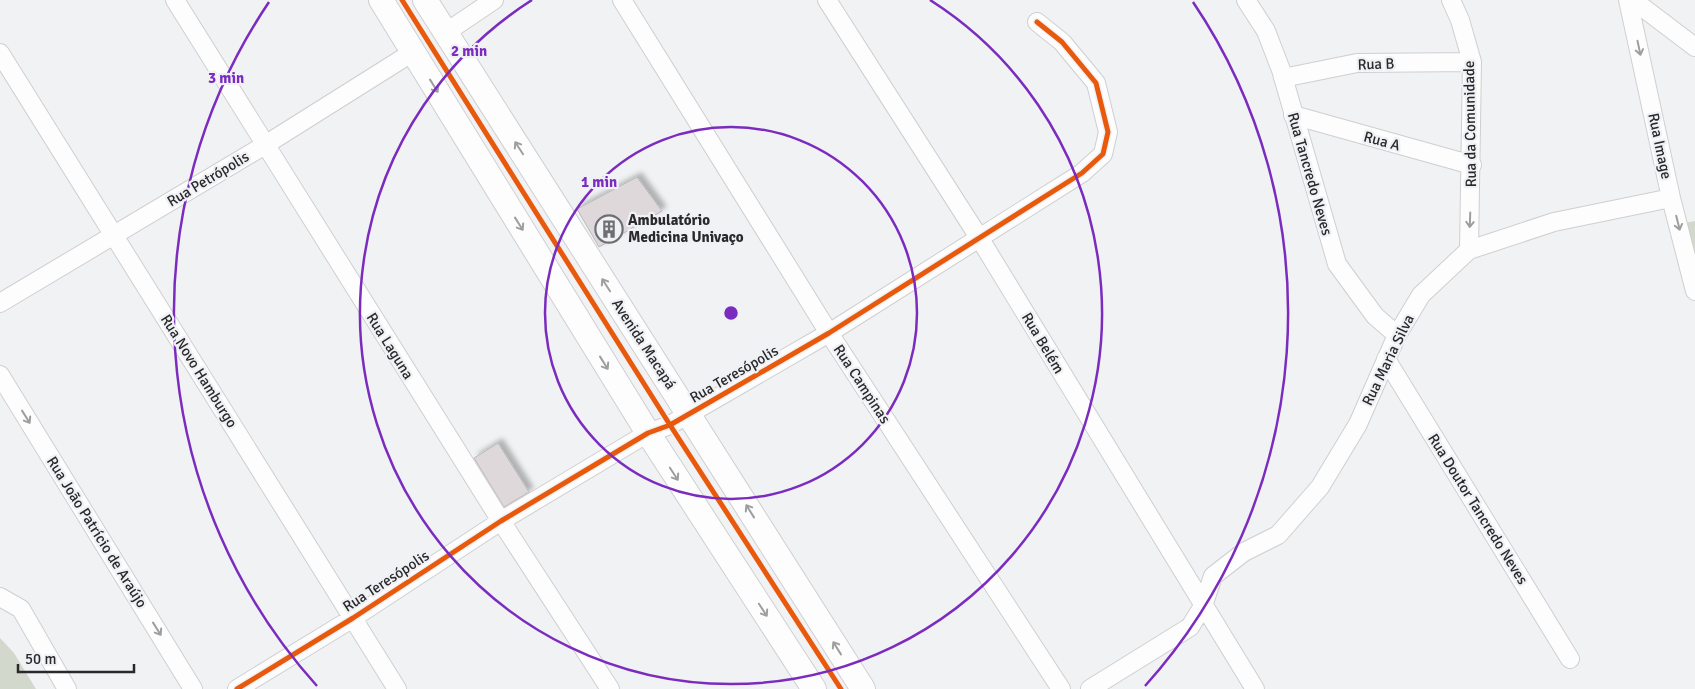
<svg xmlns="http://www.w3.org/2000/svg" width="1695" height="689" font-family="Signika,sans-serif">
<defs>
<filter id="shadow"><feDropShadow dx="4.5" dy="-4.5" stdDeviation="2.5" flood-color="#0004"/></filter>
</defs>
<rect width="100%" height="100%" fill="#f1f2f4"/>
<!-- green -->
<path fill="#d2d8cb" d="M 1695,221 L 1695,269 L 1684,223 Z
M 0,638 L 14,653 L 36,689 L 0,689 Z"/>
<!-- building -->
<path fill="#dfd8db" stroke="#b8b8b9" filter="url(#shadow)" d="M 637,177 L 662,211 L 599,247 L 577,209 Z
M 498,443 L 529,492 L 504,507 L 474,458 Z"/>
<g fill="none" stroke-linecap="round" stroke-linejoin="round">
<!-- minor casing -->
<g stroke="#cfcfd1" stroke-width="20">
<path id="minor" d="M 175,0 L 501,521 L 610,689
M 622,0 L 829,333 L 1061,689
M 827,0 L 980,239 L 1255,689
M 1246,0 L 1266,31 L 1281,70 L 1337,264 L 1375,316 L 1397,335
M 1451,0 L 1460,20 L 1472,62 L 1469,250
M 1628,0 L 1671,198 L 1695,291
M 1633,0 L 1695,47
M 445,33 L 494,0
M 0,53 L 397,689
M 1283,78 L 1357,63 L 1472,62
M 1293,115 L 1472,165
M 0,303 L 265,145 L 413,52
M 1386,359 L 1570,659
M 0,375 L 193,689
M 0,597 L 21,609 L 67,689
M 237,689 L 353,618 L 501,521 L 648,433 L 670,425 L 829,333 L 1082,173 L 1103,154 L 1108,132 L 1096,83 L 1062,42 L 1037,22
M 1090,689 L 1190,627 L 1203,606 L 1213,576 L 1244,552 L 1278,535 L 1320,487 L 1358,424 L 1397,335 L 1421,295 L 1469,250 L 1554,222 L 1671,198"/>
</g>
<!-- secondary casing -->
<g stroke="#cfcfd1" stroke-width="26">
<path id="secondary" d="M 381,0 L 648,433 L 814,689
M 425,0 L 863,689"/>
</g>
<!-- minor -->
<use href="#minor" stroke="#fdfdfd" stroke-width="18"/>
<!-- secondary -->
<use href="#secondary" stroke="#fdfdfd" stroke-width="24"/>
<!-- cycleway casing -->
<g stroke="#f0f1f5" stroke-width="8">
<path id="cycleway" d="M 402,0 L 670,425 L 841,689
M 237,689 L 353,618 L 501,521 L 648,433 L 670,425 L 829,333 L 1082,173 L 1103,154 L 1108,132 L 1096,83 L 1062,42 L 1037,22"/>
</g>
<!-- cycleway -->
<use href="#cycleway" stroke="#e8590c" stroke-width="5"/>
</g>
<!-- one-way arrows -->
<defs><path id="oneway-shaft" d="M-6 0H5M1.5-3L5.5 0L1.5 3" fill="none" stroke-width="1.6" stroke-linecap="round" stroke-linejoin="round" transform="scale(1.25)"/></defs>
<g stroke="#9e9e9e">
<use href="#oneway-shaft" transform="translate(1639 48) rotate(78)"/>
<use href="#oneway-shaft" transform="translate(434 86) rotate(58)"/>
<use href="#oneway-shaft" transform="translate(519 148) rotate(-123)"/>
<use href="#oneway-shaft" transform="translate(1470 220) rotate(92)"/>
<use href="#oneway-shaft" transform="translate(1678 223) rotate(76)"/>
<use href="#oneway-shaft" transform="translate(519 224) rotate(58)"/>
<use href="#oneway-shaft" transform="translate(606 285) rotate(-123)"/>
<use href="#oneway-shaft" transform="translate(604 363) rotate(58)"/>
<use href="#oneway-shaft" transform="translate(26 417) rotate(58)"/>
<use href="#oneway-shaft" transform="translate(674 474) rotate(57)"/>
<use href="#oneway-shaft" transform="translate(750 511) rotate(-122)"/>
<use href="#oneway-shaft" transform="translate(763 610) rotate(57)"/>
<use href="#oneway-shaft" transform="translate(157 629) rotate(58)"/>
<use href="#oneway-shaft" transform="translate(837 648) rotate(-122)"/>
</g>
<!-- distance rings -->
<g fill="none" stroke="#7b2cbf" stroke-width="2.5">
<circle cx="731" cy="313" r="186"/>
<path d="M930 0A371 371 0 1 1 532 0"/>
<path d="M317 686A557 557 0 0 1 269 2M1193 2A557 557 0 0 1 1145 686"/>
</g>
<!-- icons -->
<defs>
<g id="building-ring" transform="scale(1.4375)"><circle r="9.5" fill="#f0f1f5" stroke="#6f6f71" stroke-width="1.5"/><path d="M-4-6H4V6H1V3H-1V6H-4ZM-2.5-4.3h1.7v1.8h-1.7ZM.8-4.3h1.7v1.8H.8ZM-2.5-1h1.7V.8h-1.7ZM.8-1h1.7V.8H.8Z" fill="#6f6f71"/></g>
</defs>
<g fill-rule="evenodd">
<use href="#building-ring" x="609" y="229"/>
</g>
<g text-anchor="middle" stroke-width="4.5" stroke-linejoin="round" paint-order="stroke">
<!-- street labels -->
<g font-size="15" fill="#29292b" stroke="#f0f1f5">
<text transform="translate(1376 64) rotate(-2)" y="5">Rua B</text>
<text transform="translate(1470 124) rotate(-91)" y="5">Rua da Comunidade</text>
<text transform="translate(1382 141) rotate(15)" y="5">Rua A</text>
<text transform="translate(1660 146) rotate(78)" y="5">Rua Image</text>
<text transform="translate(1310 174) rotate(74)" y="5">Rua Tancredo Neves</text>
<text transform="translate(208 179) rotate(-31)" y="5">Rua Petrópolis</text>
<text transform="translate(1043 343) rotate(59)" y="5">Rua Belém</text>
<text transform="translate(644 344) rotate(57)" y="5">Avenida Macapá</text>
<text transform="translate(390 346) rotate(58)" y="5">Rua Laguna</text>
<text transform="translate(1388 360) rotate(-64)" y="5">Rua Maria Silva</text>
<text transform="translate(199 371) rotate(58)" y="5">Rua Novo Hamburgo</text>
<text transform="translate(734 374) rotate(-30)" y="5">Rua Teresópolis</text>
<text transform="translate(862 384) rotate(57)" y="5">Rua Campinas</text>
<text transform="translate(1478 509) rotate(58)" y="5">Rua Doutor Tancredo Neves</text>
<text transform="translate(97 532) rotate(58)" y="5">Rua João Patrício de Araújo</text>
<text transform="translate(386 581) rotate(-33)" y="5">Rua Teresópolis</text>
</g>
<!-- poi labels -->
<g font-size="15" font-weight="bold" fill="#29292b" stroke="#f0f1f5" text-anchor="start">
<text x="628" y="225">Ambulatório<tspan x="628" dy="17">Medicina Univaço</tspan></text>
</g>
</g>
<circle cx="731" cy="313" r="8" fill="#7b2cbf" stroke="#f0f1f5" stroke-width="2.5"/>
<g font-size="15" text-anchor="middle" font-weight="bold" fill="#7b2cbf" stroke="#f0f1f5" stroke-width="4.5" stroke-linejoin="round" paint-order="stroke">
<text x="469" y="56">2 min</text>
<text x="226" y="83">3 min</text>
<text x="599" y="187">1 min</text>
</g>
<!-- scale -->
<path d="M18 664v8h116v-8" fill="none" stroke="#29292b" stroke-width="2.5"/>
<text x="25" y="664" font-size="15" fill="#29292b" stroke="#f0f1f5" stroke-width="4" paint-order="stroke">50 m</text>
</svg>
